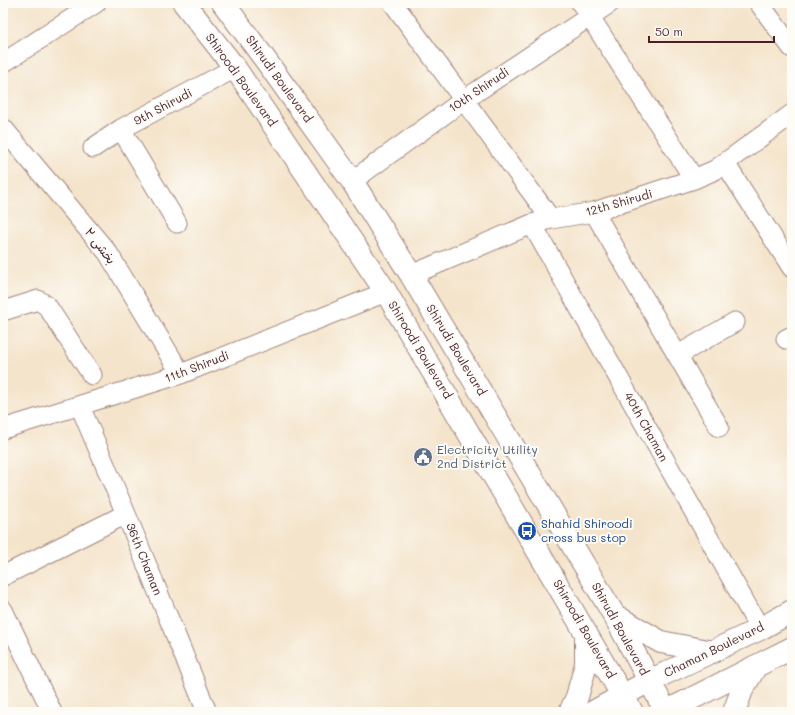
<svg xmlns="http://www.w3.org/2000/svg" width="795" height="715" font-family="Mali,'Playpen Sans Arabic',sans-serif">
<rect width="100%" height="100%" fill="#fdfcf7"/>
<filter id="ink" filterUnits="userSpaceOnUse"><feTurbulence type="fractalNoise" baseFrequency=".025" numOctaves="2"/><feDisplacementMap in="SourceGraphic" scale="8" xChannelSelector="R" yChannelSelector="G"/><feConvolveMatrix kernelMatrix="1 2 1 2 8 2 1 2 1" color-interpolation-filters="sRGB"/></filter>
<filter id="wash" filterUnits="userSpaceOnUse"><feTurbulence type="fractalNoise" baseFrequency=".012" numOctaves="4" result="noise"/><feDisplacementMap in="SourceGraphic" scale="16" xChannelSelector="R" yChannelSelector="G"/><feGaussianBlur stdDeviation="0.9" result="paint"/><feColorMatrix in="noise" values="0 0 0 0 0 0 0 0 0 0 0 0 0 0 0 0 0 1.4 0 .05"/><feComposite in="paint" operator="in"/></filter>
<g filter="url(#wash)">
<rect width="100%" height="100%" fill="#f4e4cb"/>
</g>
<g filter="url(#ink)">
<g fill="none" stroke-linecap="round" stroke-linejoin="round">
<!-- minor casing -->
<g stroke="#9f827b" stroke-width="21">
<path id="minor" d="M 393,3 L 551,219
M 581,3 L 694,179
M 759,3 L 792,48
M 3,63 L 96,3
M 3,128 L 108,253 L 181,374
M 121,129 L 177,223
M 93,148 L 121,129 L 235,68
M 725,163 L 792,268
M 352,181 L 464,100 L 610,3
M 594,212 L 719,427
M 532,224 L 760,629
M 411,275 L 532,224 L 551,219 L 594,212 L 694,179 L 715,170 L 792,114
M 3,311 L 38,300 L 47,306 L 92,375
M 786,339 L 792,336
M 678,355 L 735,322
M 80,406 L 126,514 L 207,712
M 3,429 L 181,374 L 386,292
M 3,576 L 126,514
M 3,610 L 52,712"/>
</g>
<!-- secondary casing -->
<g stroke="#9f827b" stroke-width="24">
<path id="secondary" d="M 184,3 L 235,68 L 386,292 L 632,712
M 223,3 L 264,58 L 352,181 L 411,275 L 614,615 L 666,712
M 614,615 L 661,642 L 713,652
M 570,712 L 577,697 L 586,664 L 586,633
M 593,712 L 649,681 L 760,629 L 792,611
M 665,712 L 792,648
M 734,712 L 742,690 L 756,666"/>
</g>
<!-- minor -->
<use href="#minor" stroke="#fff" stroke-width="19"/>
<!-- secondary -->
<use href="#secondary" stroke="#fff" stroke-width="22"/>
</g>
</g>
<!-- icons -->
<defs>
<g id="civic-disc" transform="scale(1)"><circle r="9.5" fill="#5c6f8a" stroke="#fdfcf7"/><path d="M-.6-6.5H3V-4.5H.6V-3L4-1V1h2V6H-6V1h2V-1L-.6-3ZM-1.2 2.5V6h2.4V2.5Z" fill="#fff"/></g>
<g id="bus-disc" transform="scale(1)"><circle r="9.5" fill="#1a4fb4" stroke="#fdfcf7"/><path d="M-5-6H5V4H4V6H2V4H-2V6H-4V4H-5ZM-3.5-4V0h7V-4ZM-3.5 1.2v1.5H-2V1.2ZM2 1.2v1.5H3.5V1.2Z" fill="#fff"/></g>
</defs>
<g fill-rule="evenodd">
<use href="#civic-disc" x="423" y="457"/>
<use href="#bus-disc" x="527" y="531"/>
</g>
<g text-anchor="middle" stroke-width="4" stroke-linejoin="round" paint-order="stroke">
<!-- street labels -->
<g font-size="12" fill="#4a1f2b" stroke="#fdfcf7">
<text transform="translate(279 79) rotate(54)" y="4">Shirudi Boulevard</text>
<text transform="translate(241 80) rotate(54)" y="4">Shiroodi Boulevard</text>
<text transform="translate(479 90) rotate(-34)" y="4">10th Shirudi</text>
<text transform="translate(163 107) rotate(-28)" y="4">9th Shirudi</text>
<text transform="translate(619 203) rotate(-16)" y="4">12th Shirudi</text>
<text transform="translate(100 246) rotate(53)" y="4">بخشی ۲</text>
<text transform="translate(420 350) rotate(59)" y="4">Shiroodi Boulevard</text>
<text transform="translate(456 350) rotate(59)" y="4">Shirudi Boulevard</text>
<text transform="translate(197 367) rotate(-21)" y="4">11th Shirudi</text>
<text transform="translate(646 427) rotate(61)" y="4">40th Chaman</text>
<text transform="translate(144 559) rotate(68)" y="4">36th Chaman</text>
<text transform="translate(584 629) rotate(60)" y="4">Shiroodi Boulevard</text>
<text transform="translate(620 629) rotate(61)" y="4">Shirudi Boulevard</text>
<text transform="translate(714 650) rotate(-26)" y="4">Chaman Boulevard</text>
</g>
<!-- service labels -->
<g font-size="12" fill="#4e5e75" stroke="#fdfcf7" text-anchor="start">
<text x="437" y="454">Electricity Utility<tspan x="437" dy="14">2nd District</tspan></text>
</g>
<!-- transit labels -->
<g font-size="12" fill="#164399" stroke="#fdfcf7" text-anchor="start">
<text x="541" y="528">Shahid Shiroodi<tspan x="541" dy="14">cross bus stop</tspan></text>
</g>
</g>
<!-- margin -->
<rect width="795" height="715" fill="none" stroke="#fdfcf7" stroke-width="16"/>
<!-- scale -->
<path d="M649 36v6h125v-6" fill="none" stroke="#4a1f2b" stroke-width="2"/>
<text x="655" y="36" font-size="12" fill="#4a1f2b" stroke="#fdfcf7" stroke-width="3" paint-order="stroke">50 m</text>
</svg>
